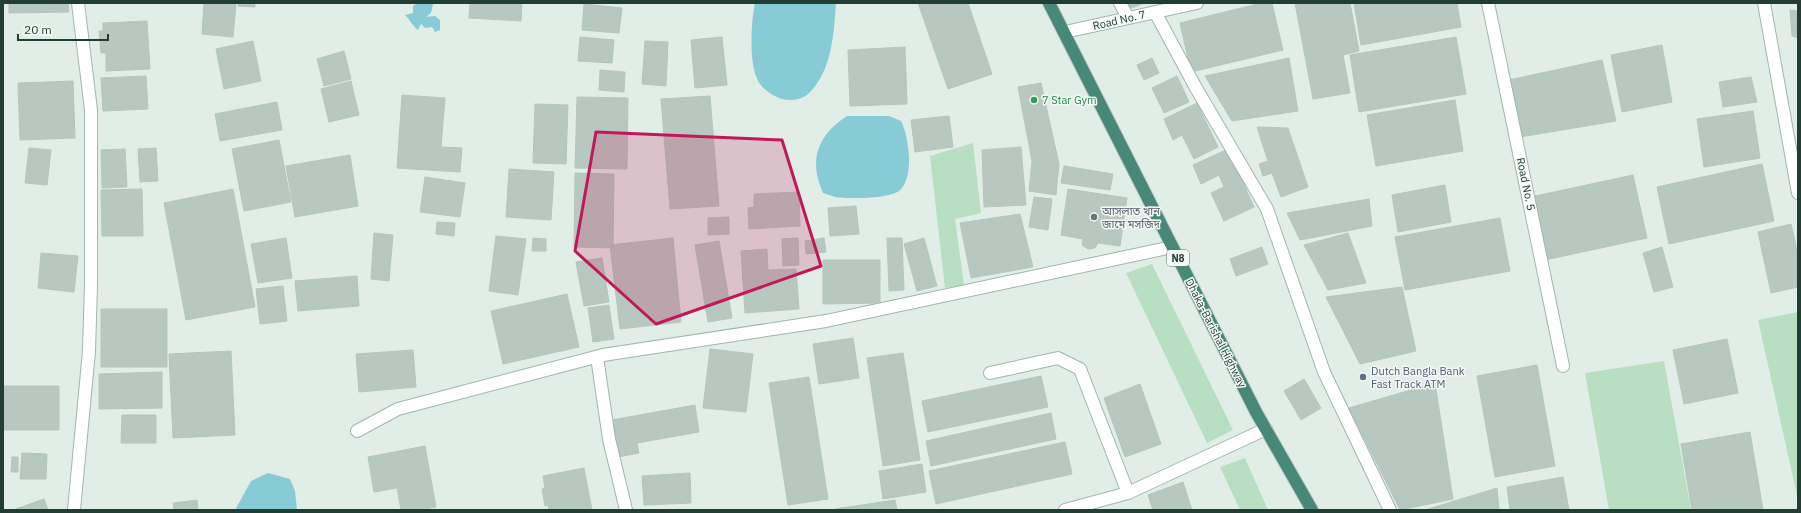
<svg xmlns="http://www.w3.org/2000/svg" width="1801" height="513" font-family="'IBM Plex Sans','Noto Sans Bengali',sans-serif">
<rect width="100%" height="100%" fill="#e1ede7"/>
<!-- green -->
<path fill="#b9dfc2" d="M 973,143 L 981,213 L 955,219 L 964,285 L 945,288 L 930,156 Z
M 1152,264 L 1233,430 L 1207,443 L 1126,273 Z
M 1798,312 L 1798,500 L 1758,320 Z
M 1664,361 L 1691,510 L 1609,510 L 1585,373 Z
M 1245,458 L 1268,510 L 1240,510 L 1220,467 Z"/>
<!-- water -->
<path fill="#86cbd5" d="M 418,3 L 433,4 L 431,13 L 426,17 L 435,16 L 440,20 L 440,30 L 435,32 L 432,27 L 425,28 L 421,24 L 418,30 C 412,25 410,20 405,15 L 413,13 L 413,6 Z
M 755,3 L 836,3 C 834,32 832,70 810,92 C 803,100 792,101 782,99 C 774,96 765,91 760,84 C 748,68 751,22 755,3 Z
M 847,116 L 889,116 L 901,121 C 909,137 915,178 899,191 C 888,199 848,199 835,197 C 831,196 827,194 823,193 C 808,160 818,135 847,116 Z
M 268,473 L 290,479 L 295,491 L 297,510 L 235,510 L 251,481 Z"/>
<!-- building -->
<path fill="#b7c8c0" stroke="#b3c7be" d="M 9,3 L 68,3 L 69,12 L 9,13 Z
M 204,3 L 236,3 L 233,37 L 202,34 Z
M 239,3 L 255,3 L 255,7 L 238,6 Z
M 470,3 L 522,3 L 521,21 L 469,18 Z
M 918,3 L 968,3 L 992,74 L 948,89 Z
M 1126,3 L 1145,3 L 1128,9 Z
M 1262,3 L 1272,3 L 1283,50 L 1191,72 L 1180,23 Z
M 1295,3 L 1350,3 L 1359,51 L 1343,55 L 1350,93 L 1313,99 Z
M 1354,3 L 1457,3 L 1461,27 L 1361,45 Z
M 584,4 L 622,8 L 619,33 L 582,30 Z
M 1790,10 L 1798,11 L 1798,38 L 1792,36 Z
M 147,21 L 150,69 L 106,71 L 106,53 L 101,53 L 99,31 L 103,31 L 103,23 Z
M 580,37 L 614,40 L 612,63 L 578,61 Z
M 722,37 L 727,85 L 695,88 L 691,40 Z
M 1456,37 L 1466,94 L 1359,112 L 1350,55 Z
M 253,41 L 261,81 L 224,89 L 216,49 Z
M 645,41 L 668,42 L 666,86 L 642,84 Z
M 1662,45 L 1672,102 L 1622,112 L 1611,55 Z
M 905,47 L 907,104 L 850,106 L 848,50 Z
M 344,51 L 351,79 L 324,86 L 317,59 Z
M 1152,58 L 1159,73 L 1144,80 L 1137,65 Z
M 1289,58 L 1298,111 L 1232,121 L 1205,76 Z
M 1602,60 L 1616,121 L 1520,137 L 1509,80 Z
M 600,70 L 625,72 L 624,92 L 599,90 Z
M 146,76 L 148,109 L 103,111 L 101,78 Z
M 1177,76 L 1189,102 L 1164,113 L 1152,88 Z
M 1751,77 L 1757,102 L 1723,107 L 1719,82 Z
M 73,81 L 75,138 L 20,140 L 18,83 Z
M 351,81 L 359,115 L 329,122 L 321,89 Z
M 1041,83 L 1059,164 L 1056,195 L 1029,191 L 1032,161 L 1018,87 Z
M 402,95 L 445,98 L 441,147 L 462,148 L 460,172 L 397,168 Z
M 710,96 L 719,206 L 670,209 L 661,99 Z
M 577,97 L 628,98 L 627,169 L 575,168 Z
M 1455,100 L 1463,151 L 1376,166 L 1367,115 Z
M 277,102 L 282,130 L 220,141 L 215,114 Z
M 1197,103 L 1218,147 L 1194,159 L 1182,135 L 1173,140 L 1164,119 Z
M 535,104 L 568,105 L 566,164 L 533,163 Z
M 1753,111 L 1760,158 L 1704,167 L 1697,119 Z
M 949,116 L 953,147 L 915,152 L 911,120 Z
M 1257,127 L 1288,128 L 1308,187 L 1281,197 L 1272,173 L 1263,176 L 1259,164 L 1268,161 Z
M 279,140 L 291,202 L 244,211 L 232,149 Z
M 1021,147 L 1026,205 L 984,207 L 982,150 Z
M 29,148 L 51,150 L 47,185 L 25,183 Z
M 156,148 L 158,181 L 140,182 L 138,149 Z
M 125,149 L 127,187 L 102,188 L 101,150 Z
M 1228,149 L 1254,207 L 1224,221 L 1211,193 L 1224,187 L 1219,175 L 1201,184 L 1193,165 Z
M 350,155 L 358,206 L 295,217 L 286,166 Z
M 1762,164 L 1774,221 L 1669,244 L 1657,187 Z
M 1064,166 L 1113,174 L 1110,190 L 1061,183 Z
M 509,169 L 554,172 L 551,220 L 506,217 Z
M 575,173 L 614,174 L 613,248 L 574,247 Z
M 1633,175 L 1647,238 L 1545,260 L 1531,197 Z
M 425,177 L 465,183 L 460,217 L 420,212 Z
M 1445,185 L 1451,222 L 1398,232 L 1392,195 Z
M 142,189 L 143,236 L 102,236 L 101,190 Z
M 233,189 L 255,307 L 186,320 L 164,203 Z
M 1068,189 L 1127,198 L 1120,246 L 1098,243 L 1095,248 L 1088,249 L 1082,245 L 1083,239 L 1061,235 Z
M 799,192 L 800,226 L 749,229 L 748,208 L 754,207 L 754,194 Z
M 1034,197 L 1052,199 L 1048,230 L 1029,227 Z
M 1369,199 L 1372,226 L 1300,240 L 1287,213 Z
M 856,206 L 859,234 L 830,236 L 828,208 Z
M 1020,214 L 1033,267 L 971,278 L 960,223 Z
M 729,217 L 729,234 L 708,235 L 708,218 Z
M 1500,218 L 1510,271 L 1405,290 L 1395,237 Z
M 437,222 L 455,223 L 454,236 L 436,234 Z
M 1791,224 L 1798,255 L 1798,287 L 1771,293 L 1758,232 Z
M 374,233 L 393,235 L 389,281 L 371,279 Z
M 1348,233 L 1366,283 L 1328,290 L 1304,245 Z
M 496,236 L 526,239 L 518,295 L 489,291 Z
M 286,238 L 292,278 L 258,283 L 251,244 Z
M 533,238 L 546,239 L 546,251 L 532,251 Z
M 673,238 L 681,322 L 620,329 L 610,245 Z
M 798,238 L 799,265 L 783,266 L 782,239 Z
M 824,238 L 826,252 L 806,254 L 805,241 Z
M 887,238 L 902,238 L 904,290 L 889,291 Z
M 924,238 L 937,286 L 917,291 L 904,244 Z
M 719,241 L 732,318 L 708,322 L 695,245 Z
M 1262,247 L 1268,264 L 1236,276 L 1230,259 Z
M 1662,247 L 1673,287 L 1654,292 L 1643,253 Z
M 767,249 L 768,270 L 796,269 L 799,309 L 745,313 L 741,251 Z
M 41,253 L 78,256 L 74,292 L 38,288 Z
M 602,258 L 609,302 L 584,306 L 576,262 Z
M 823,260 L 880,260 L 880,303 L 823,304 Z
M 357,276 L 359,306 L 298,311 L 295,281 Z
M 283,286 L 287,321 L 260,324 L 256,289 Z
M 1402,287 L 1416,351 L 1360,364 L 1326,297 Z
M 567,294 L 579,347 L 503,364 L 491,311 Z
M 609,305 L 614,339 L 593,342 L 588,308 Z
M 101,309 L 167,309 L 167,367 L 101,367 Z
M 853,338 L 859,378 L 819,384 L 813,344 Z
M 1727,339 L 1738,393 L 1684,404 L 1673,350 Z
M 710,349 L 753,354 L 746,412 L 703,408 Z
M 413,350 L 416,387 L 359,392 L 356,354 Z
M 231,351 L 235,435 L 173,438 L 169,354 Z
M 903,353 L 920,460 L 883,466 L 867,358 Z
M 1537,365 L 1555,466 L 1495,477 L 1477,376 Z
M 162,372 L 162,408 L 99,409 L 99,374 Z
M 1041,376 L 1048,407 L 928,432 L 922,401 Z
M 809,377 L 828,499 L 788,505 L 769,383 Z
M 1304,379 L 1321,408 L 1301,420 L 1284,391 Z
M 1435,383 L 1453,499 L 1400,510 L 1349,408 Z
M 1140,384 L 1161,444 L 1125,457 L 1104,398 Z
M 3,386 L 59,386 L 59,430 L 3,430 Z
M 695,405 L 699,432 L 637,443 L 639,453 L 618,457 L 612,420 Z
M 1051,413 L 1056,439 L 931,466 L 926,441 Z
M 122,415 L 156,415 L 156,443 L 121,443 Z
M 1750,432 L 1763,510 L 1692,510 L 1681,444 Z
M 1065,442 L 1072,474 L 936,504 L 929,471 Z
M 425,446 L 436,507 L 420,510 L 401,510 L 397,488 L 374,492 L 368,457 Z
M 22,453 L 47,454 L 46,479 L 20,479 Z
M 12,457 L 18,457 L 18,472 L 11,472 Z
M 922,464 L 926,492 L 883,499 L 879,471 Z
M 584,468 L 592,510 L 549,510 L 548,505 L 545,506 L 542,489 L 545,488 L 543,476 Z
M 690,473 L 691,503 L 644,505 L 642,476 Z
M 1563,477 L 1569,510 L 1510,510 L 1507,487 Z
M 1183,482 L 1192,510 L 1153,510 L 1148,495 Z
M 1497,488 L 1499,510 L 1425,510 Z
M 44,499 L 48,510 L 13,510 Z
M 197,500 L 198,510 L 174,510 L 173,503 Z
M 895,500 L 897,510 L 835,510 L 835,509 Z"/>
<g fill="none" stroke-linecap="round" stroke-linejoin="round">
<!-- service casing -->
<g stroke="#a4b5ae" stroke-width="14">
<path id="service" d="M 990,373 L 1058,358 L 1080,369 L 1128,493
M 1065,510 L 1128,493 L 1266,429"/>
</g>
<!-- minor casing -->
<g stroke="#a4b5ae" stroke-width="14">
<path id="minor" d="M 1120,3 L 1128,18
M 1488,3 L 1563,366
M 1764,3 L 1798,193
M 1155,12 L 1196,88 L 1267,209 L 1324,372 L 1390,510
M 1065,32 L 1197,3
M 597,357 L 609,439 L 626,510
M 357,431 L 398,409 L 603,355 L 826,321 L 1172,247
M 74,510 L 89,351 L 91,284 L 91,110 L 78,3"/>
</g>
<!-- trunk casing -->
<g stroke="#c1c9c6" stroke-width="14">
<path id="trunk" d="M 1049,3 L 1256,412 L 1312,510"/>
</g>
<!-- service -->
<use href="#service" stroke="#fff" stroke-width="12"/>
<!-- minor -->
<use href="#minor" stroke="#fff" stroke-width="12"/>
<!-- trunk -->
<use href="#trunk" stroke="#488878" stroke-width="12"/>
</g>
<!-- marked area -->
<path fill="#c2185b" fill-opacity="0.2" stroke="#c2185b" stroke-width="3" stroke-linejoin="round" d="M 596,132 L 782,140 L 821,266 L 656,324 L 575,251 Z"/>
<!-- markers -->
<circle fill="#2e9e5b" stroke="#f2f9f5" stroke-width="1.5" cx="1034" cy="100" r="4"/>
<circle fill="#6b7280" stroke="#f2f9f5" stroke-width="1.5" cx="1094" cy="217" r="4"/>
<circle fill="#5c6f8a" stroke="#f2f9f5" stroke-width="1.5" cx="1363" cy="377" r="4"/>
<g text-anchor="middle" stroke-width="3" stroke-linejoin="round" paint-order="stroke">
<!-- shield labels -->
<rect fill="#f2f9f5" stroke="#60766f" stroke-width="1" x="1167" y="250" width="22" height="16" rx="3"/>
<g font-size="10" font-weight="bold" fill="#213e35">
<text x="1178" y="262">N8</text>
</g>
<!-- street labels -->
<g font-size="11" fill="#213e35" stroke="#f2f9f5">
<text transform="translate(1119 20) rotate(-13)" y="4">Road No. 7</text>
<text transform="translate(1526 184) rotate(78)" y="4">Road No. 5</text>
<text transform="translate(1216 333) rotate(63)" y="4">Dhaka-Barishal Highway</text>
</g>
<!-- leisure labels -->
<g font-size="11" fill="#27864d" stroke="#f2f9f5" text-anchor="start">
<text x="1042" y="104">7 Star Gym</text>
</g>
<!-- worship labels -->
<g font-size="11" fill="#5b616d" stroke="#f2f9f5" text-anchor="start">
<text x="1102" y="215">আসলাত খান<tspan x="1102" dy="13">জামে মসজিদ</tspan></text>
</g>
<!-- service labels -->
<g font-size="11" fill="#4e5e75" stroke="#f2f9f5" text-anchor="start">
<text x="1371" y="375">Dutch Bangla Bank<tspan x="1371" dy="13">Fast Track ATM</tspan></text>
</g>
</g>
<!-- border -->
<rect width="1801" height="513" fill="none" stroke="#213e35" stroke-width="8"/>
<!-- scale -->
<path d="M18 34v6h90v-6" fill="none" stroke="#213e35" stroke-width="2"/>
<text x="24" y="34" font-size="12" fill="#213e35" stroke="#f2f9f5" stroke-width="3" paint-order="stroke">20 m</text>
</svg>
